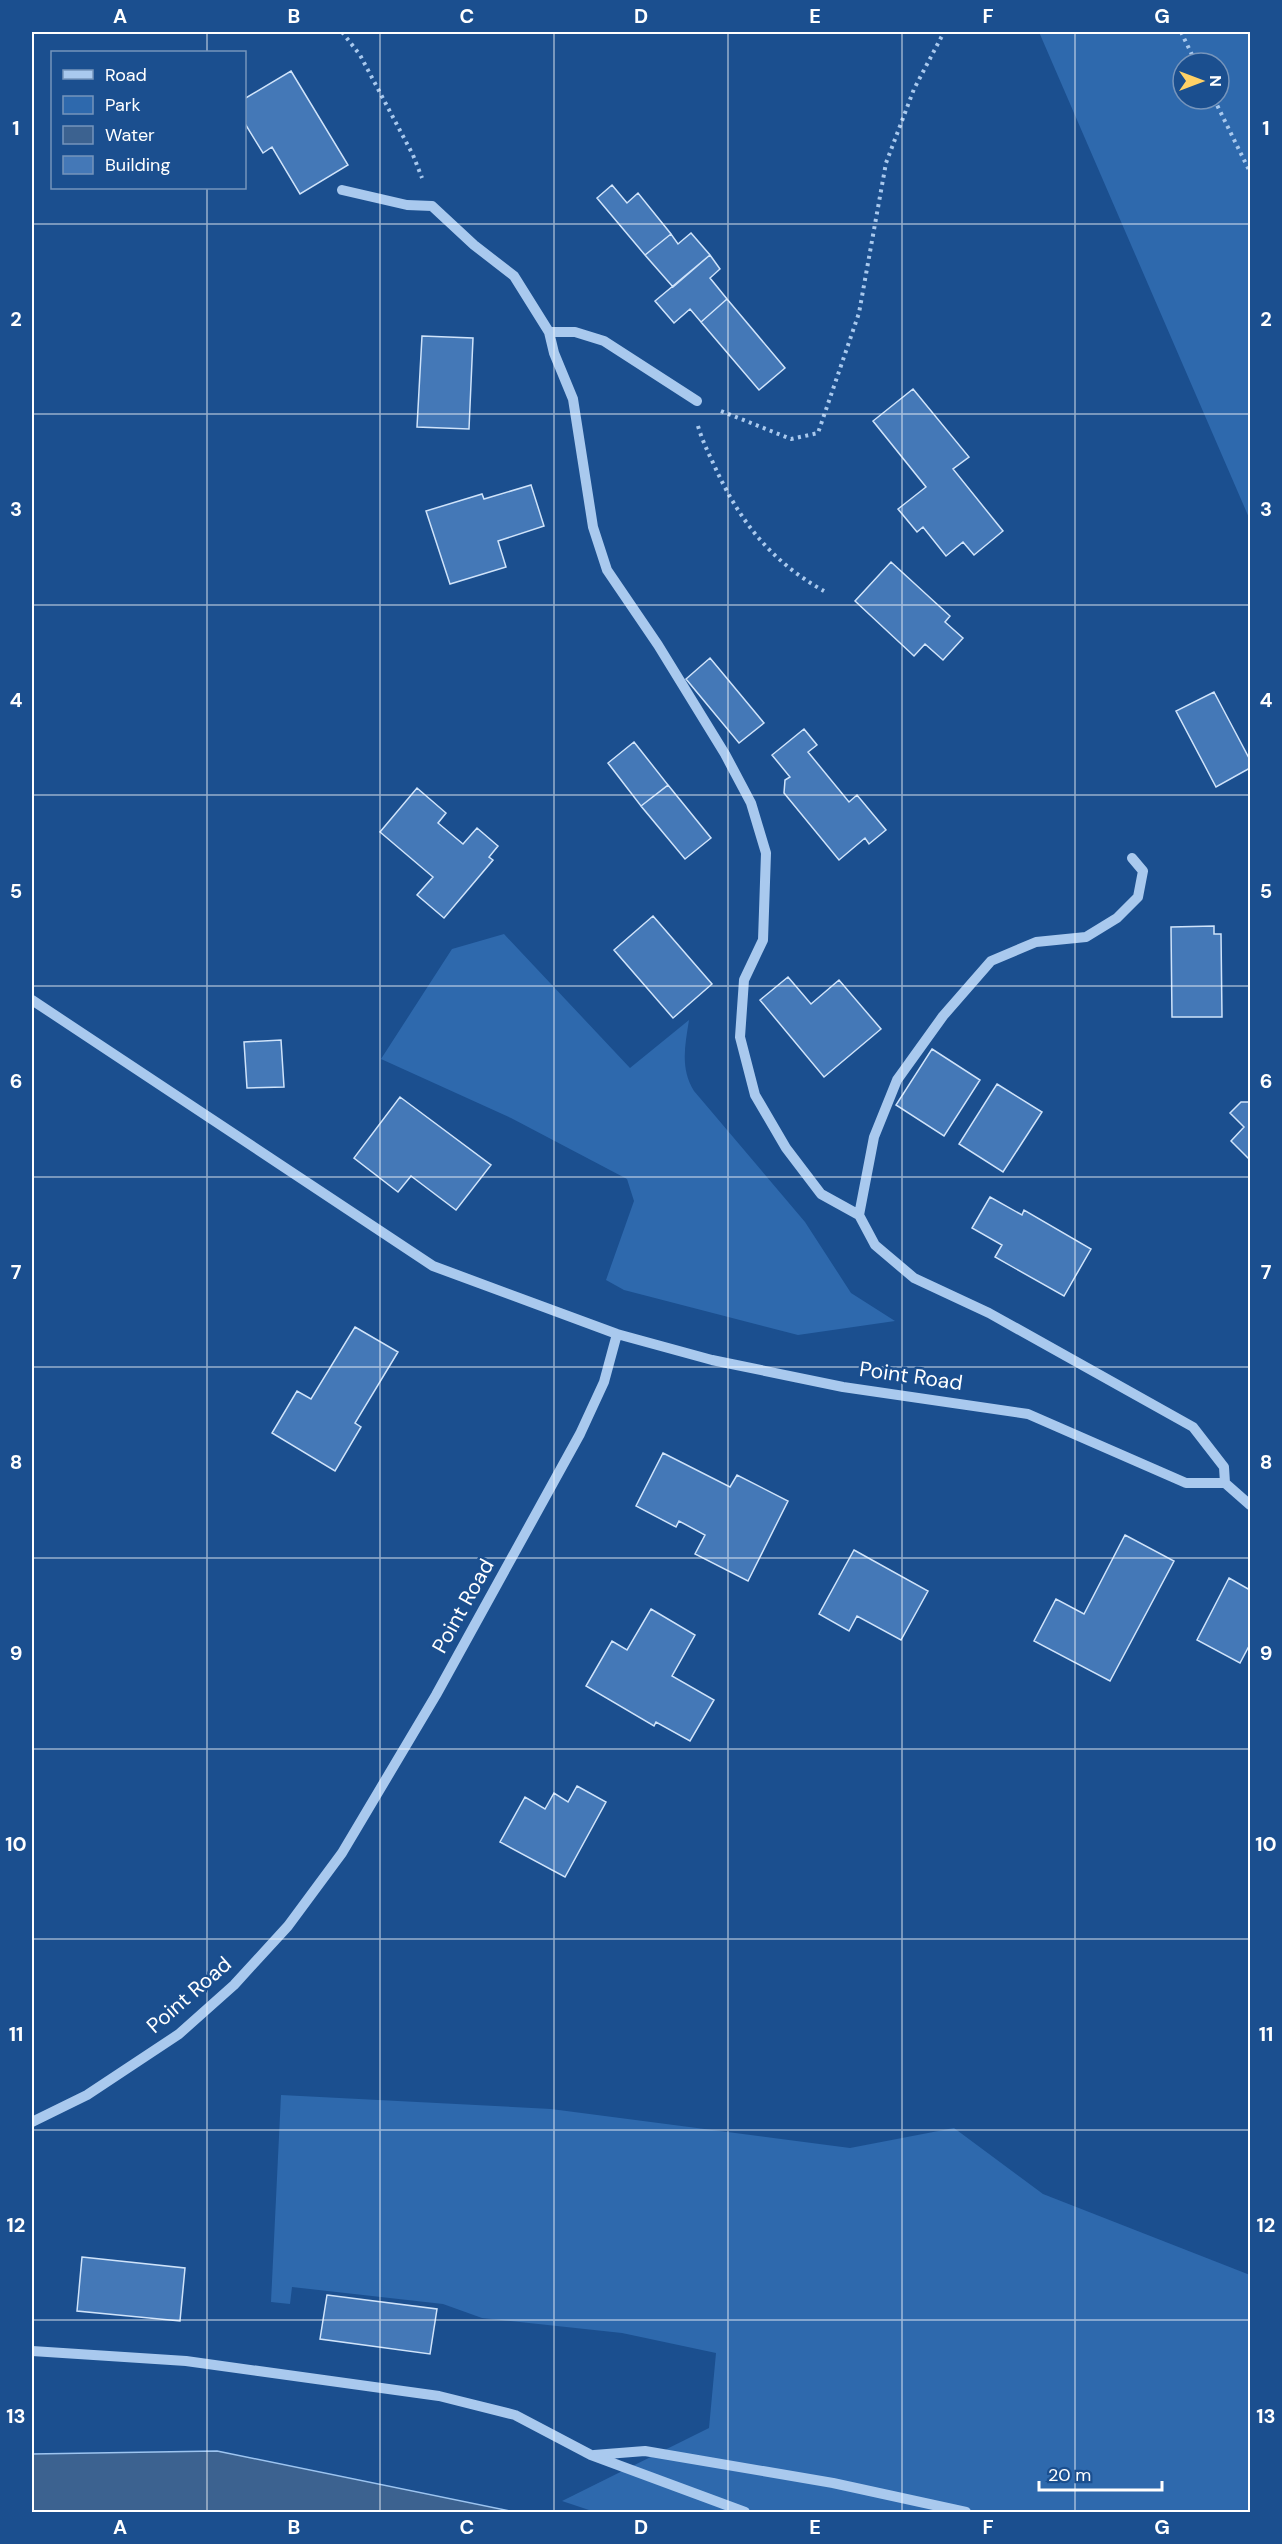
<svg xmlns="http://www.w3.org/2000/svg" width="1282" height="2544" font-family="'DM Sans',sans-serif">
<rect width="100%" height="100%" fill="#1b4f8f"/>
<!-- green -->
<path fill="#2e69ad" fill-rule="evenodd" d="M 1039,32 L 1250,32 L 1250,520 ZM 1183,63 L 1219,63 L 1219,99 L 1183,99 Z
M 504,934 L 630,1068 L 689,1020 C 685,1046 680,1068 694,1091 L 805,1222 L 851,1293 L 895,1321 L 798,1335 L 624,1290 L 606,1280 L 634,1201 L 627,1179 L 511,1118 L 381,1059 L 452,949 Z
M 281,2095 L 551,2109 L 850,2148 L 954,2128 L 1043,2194 L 1250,2275 L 1250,2512 L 595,2512 L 562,2501 L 709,2428 L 716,2353 L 622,2333 L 482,2318 L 443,2304 L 292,2287 L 290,2304 L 271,2302 Z"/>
<!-- water -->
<path fill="#3c6290" stroke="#9cc4f0" stroke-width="1.5" d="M 217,2451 L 515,2512 L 32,2512 L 32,2454 Z"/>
<!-- building -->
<path fill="#4478b7" stroke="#cfe3fa" stroke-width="1.5" d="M 291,71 L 348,165 L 300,194 L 272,147 L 263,153 L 244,122 L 244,99 Z
M 612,185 L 627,203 L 638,193 L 671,234 L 645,255 L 597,198 Z
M 691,233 L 710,255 L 673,287 L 645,255 L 671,234 L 678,244 Z
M 710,255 L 720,269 L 710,278 L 727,299 L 701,322 L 690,309 L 674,323 L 655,301 Z
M 727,299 L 785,368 L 759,390 L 701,322 Z
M 422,336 L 473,338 L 469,429 L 417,427 Z
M 913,389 L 969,457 L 953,469 L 1003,531 L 974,555 L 963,542 L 946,556 L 923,527 L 917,532 L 898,509 L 926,487 L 873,421 Z
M 531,485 L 544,526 L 498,541 L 506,567 L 450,584 L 426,511 L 482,494 L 484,499 Z
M 891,562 L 950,616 L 945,622 L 963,638 L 943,660 L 925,644 L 914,656 L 855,601 Z
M 710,658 L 764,723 L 739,743 L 686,679 Z
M 1214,692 L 1250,760 L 1250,768 L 1216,787 L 1176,711 Z
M 804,729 L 817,745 L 808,752 L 849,802 L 857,795 L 886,830 L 869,844 L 865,838 L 839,860 L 784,793 L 785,780 L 790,777 L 772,755 Z
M 634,742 L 668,785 L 641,806 L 608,763 Z
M 668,785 L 711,838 L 685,859 L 641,806 Z
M 417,788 L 446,813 L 438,823 L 463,844 L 477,828 L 498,846 L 489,857 L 493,860 L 444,918 L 417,895 L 433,877 L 380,832 Z
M 653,916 L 712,984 L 673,1018 L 614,950 Z
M 1214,926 L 1214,934 L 1221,934 L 1222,1017 L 1172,1017 L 1171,927 Z
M 788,977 L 811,1004 L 839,980 L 881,1029 L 824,1077 L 760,1000 Z
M 281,1040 L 284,1087 L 247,1088 L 244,1042 Z
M 932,1049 L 980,1080 L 944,1136 L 896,1105 Z
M 997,1084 L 1042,1112 L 1003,1172 L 959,1144 Z
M 400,1097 L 491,1165 L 456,1210 L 411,1176 L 398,1192 L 354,1158 Z
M 1241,1102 L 1250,1102 L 1250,1160 L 1231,1141 L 1244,1127 L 1230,1113 Z
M 990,1197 L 1022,1215 L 1024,1210 L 1091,1249 L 1064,1296 L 995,1257 L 1002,1245 L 972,1228 Z
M 355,1327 L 398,1352 L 355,1423 L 361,1427 L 335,1471 L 272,1433 L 297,1391 L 311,1399 Z
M 663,1453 L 730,1487 L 737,1475 L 788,1501 L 748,1581 L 695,1554 L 705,1535 L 679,1521 L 676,1527 L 636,1506 Z
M 1125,1535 L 1174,1561 L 1110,1681 L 1034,1641 L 1056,1599 L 1084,1614 Z
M 854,1550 L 928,1591 L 901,1640 L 857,1616 L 849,1631 L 819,1614 Z
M 1229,1578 L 1250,1590 L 1250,1650 L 1248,1648 L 1240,1663 L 1197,1640 Z
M 651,1609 L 695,1635 L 672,1676 L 714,1700 L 690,1741 L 656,1722 L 654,1726 L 586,1686 L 612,1641 L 627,1650 Z
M 577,1786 L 606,1802 L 565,1877 L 500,1842 L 525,1797 L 545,1809 L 554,1793 L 568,1802 Z
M 82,2257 L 185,2268 L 180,2321 L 77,2311 Z
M 327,2295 L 437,2309 L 430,2354 L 320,2339 Z"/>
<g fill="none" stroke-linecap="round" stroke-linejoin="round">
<!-- path -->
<path stroke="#a9c9ee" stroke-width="4" stroke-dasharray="3 4.5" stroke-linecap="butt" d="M 342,32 L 360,55 L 413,155 L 422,178
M 1181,32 L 1196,63
M 1214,99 L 1250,172
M 721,411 L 791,439 L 818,433 L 859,313 L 886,163 L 914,89 L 944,32
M 698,426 C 702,440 708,452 714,465 C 739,520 770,561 824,591"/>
<!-- minor -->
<path stroke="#a9c9ee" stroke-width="10" d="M 342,190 L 407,205 L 432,206 L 474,245 L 514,276 L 549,332
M 697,401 L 604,341 L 575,332 L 549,332 L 554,353 L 573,399 L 593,527 L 607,570 L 658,645 L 725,754 L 751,803 L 766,853 L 763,940 L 744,980 L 740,1037 L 755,1095 L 786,1148 L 821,1194 L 859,1215
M 32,1000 L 433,1266 L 617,1334 L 712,1360 L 843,1387 L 1028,1414 L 1186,1483 L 1225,1483 L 1224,1467 L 1193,1427 L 989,1313 L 914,1278 L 875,1245 L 859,1215 L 874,1137 L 897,1080 L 943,1016 L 991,961 L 1036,942 L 1086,937 L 1117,918 L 1138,897 L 1143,871 L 1132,858
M 1225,1483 L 1250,1505
M 32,2122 L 87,2095 L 179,2034 L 234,1985 L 288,1926 L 342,1853 L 436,1695 L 580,1434 L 604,1382 L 617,1334
M 32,2351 L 186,2361 L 439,2396 L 515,2415 L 591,2455 L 745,2512
M 594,2455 L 645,2451 L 833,2483 L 966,2512"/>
</g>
<!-- grid -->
<path fill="none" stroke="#fff" stroke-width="1.5" stroke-opacity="0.55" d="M 207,32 L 207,52M 380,32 L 380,2512M 554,32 L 554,2512M 728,32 L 728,2512M 902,32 L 902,2512M 1075,32 L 1075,2512M 207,188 L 207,2512M 32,224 L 1250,224M 32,414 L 1250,414M 32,605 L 1250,605M 32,795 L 1250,795M 32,986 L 1250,986M 32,1177 L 1250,1177M 32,1367 L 1250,1367M 32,1558 L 1250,1558M 32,1749 L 1250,1749M 32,1939 L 1250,1939M 32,2130 L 1250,2130M 32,2320 L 1250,2320"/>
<g text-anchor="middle" stroke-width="5" stroke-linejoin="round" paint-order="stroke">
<!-- street labels -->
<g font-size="21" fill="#fff" stroke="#1b4f8f">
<text transform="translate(911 1376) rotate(8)" y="7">Point Road</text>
<text transform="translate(463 1606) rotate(-61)" y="7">Point Road</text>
<text transform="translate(189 1995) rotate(-41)" y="7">Point Road</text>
</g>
</g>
<!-- border -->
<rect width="1282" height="2544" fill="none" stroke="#1b4f8f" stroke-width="66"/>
<!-- legend -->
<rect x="51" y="51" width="195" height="138" fill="#1b4f8f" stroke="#7695bc" stroke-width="1.5"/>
<rect x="63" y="70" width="30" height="9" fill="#a9c9ee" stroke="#7695bc" stroke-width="1.5"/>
<text x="105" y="81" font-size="18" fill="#ffffff">Road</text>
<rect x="63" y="96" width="30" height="18" fill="#2e69ad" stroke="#7695bc" stroke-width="1.5"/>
<text x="105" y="111" font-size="18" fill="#ffffff">Park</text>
<rect x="63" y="126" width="30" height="18" fill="#3c6290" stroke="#7695bc" stroke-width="1.5"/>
<text x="105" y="141" font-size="18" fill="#ffffff">Water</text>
<rect x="63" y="156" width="30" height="18" fill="#4478b7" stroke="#7695bc" stroke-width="1.5"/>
<text x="105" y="171" font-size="18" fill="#ffffff">Building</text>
<!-- north arrow -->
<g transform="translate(1201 81) rotate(90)"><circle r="28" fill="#1b4f8f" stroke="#7695bc" stroke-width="1.5"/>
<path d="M0-4.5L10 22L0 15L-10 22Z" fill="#ffd166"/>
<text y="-9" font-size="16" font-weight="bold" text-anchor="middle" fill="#ffffff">N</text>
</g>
<!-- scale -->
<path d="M1039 2481v9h123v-9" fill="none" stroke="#ffffff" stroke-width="3"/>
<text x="1048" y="2481" font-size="18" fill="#ffffff" stroke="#1b4f8f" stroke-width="4.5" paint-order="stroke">20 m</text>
<rect x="33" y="33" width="1216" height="2478" fill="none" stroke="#fff" stroke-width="2"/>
<g font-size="20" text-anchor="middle" font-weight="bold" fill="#fff">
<text x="120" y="23">A</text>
<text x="294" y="23">B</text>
<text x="467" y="23">C</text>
<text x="641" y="23">D</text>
<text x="815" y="23">E</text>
<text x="988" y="23">F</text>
<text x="1162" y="23">G</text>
<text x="16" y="135">1</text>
<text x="1266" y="135">1</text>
<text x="16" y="326">2</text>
<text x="1266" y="326">2</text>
<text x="16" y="516">3</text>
<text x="1266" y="516">3</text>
<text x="16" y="707">4</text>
<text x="1266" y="707">4</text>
<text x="16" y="898">5</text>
<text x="1266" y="898">5</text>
<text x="16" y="1088">6</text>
<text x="1266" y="1088">6</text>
<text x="16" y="1279">7</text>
<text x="1266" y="1279">7</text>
<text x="16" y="1469">8</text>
<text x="1266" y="1469">8</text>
<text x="16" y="1660">9</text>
<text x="1266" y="1660">9</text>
<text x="16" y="1851">10</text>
<text x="1266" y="1851">10</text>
<text x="16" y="2041">11</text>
<text x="1266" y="2041">11</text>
<text x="16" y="2232">12</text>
<text x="1266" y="2232">12</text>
<text x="16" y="2423">13</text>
<text x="1266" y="2423">13</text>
<text x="120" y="2534">A</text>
<text x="294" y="2534">B</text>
<text x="467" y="2534">C</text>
<text x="641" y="2534">D</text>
<text x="815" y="2534">E</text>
<text x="988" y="2534">F</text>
<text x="1162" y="2534">G</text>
</g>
</svg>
